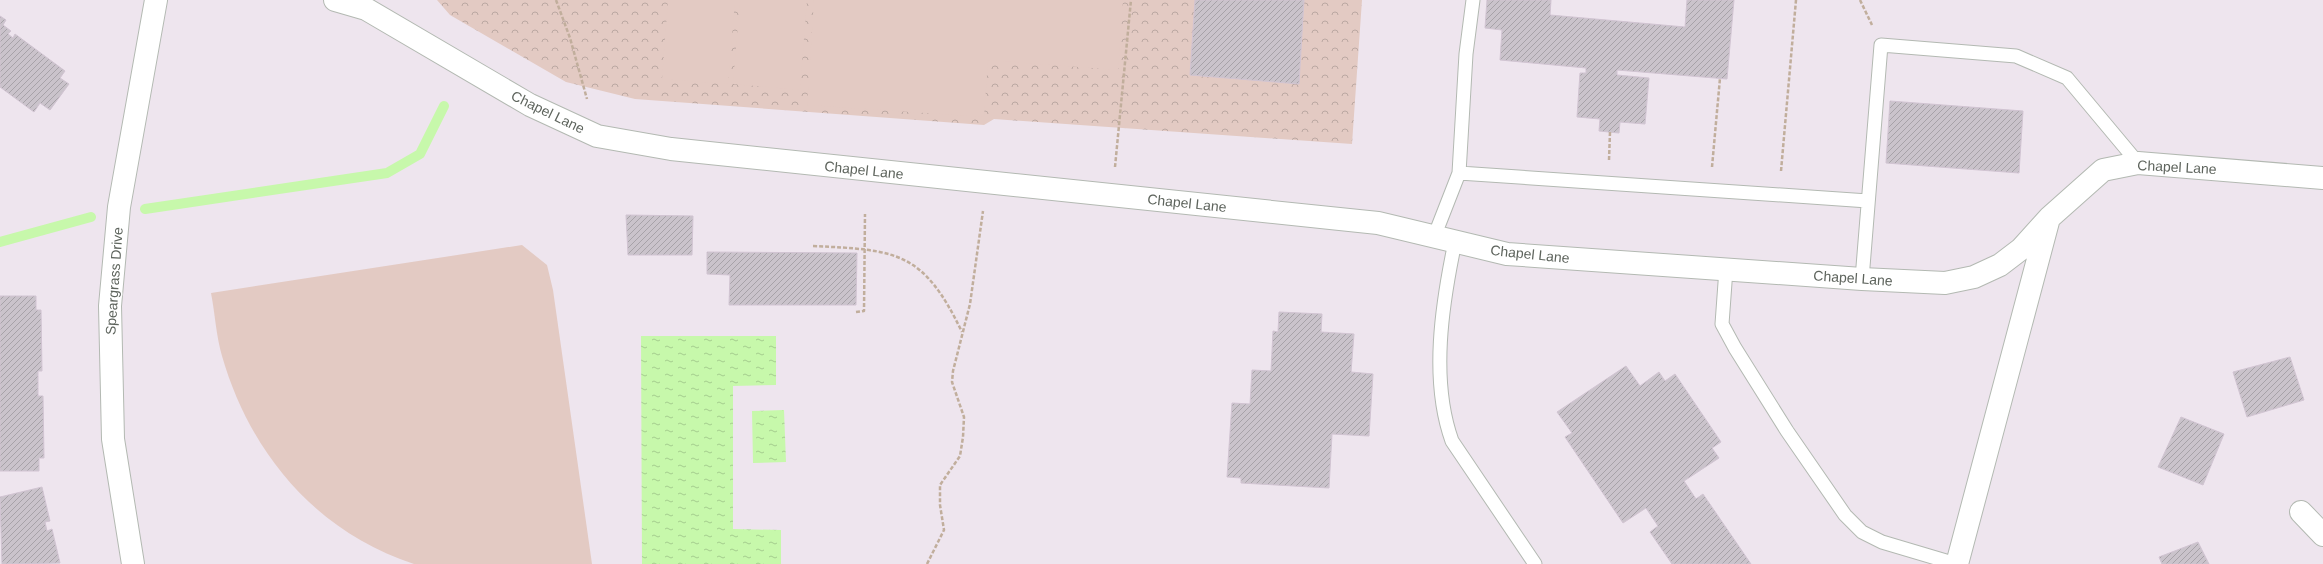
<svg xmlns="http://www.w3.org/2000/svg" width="2323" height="564" font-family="Helvetica,sans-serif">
<defs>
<pattern id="park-crowns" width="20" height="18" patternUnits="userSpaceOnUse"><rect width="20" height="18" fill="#e3cac3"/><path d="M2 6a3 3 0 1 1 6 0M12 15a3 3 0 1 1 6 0" fill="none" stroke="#bba8a2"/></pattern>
<pattern id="water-ripples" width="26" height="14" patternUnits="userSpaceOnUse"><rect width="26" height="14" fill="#c7f8ab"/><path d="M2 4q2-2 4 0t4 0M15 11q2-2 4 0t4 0" fill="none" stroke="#a5cc8e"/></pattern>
<pattern id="building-hatch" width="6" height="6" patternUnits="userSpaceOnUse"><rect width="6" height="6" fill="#cac3cb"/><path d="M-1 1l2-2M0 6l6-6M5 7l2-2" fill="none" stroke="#a7a2a8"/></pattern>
</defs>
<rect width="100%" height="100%" fill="#eee5ee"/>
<!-- park -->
<path fill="url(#park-crowns)" d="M 437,0 L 1362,0 L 1352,144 L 994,119 L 984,125 L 635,99 L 566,82 L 450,15 Z"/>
<!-- pitch -->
<path fill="#e3cac3" d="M 668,0 L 735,0 L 728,84 L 662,79 Z
M 740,0 L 807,0 L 800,90 L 733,84 Z
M 814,0 L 1123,0 L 1118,70 L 988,60 L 984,117 L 807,105 Z
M 522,245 L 547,265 L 553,290 L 592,564 L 414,564 C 316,532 250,453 222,356 C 216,336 215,313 211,293 Z"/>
<!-- water -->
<path fill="url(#water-ripples)" d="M 641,336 L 776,336 L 776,385 L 733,386 L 733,529 L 781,530 L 781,564 L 642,564 Z
M 784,410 L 786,462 L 753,463 L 752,411 Z"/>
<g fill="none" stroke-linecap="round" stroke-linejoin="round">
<!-- stream -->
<path stroke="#c7f8ab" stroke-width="10" d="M 145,209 L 387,173 L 420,154 L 444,106
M 0,242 L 91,217"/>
</g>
<!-- building -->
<path fill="url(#building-hatch)" stroke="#d1c4d2" d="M 1195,0 L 1304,0 L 1299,84 L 1190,75 Z
M 1487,0 L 1551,0 L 1550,15 L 1685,27 L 1687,0 L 1734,0 L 1727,79 L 1617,70 L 1617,75 L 1649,78 L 1645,124 L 1620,122 L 1619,133 L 1599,131 L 1600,119 L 1577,117 L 1580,73 L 1586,73 L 1586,68 L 1500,60 L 1502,30 L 1485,28 Z
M 0,16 L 6,20 L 3,25 L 11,31 L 8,34 L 13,38 L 15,34 L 65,71 L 60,78 L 69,84 L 50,110 L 40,103 L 34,112 L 0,87 Z
M 1890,101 L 2023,111 L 2019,173 L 1886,163 Z
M 626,215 L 693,216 L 692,255 L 628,255 Z
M 707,252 L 857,253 L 856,305 L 729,305 L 730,275 L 707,274 Z
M 0,296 L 36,296 L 36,310 L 41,310 L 42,371 L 38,371 L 38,396 L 43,396 L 44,458 L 39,458 L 39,471 L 0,471 Z
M 1279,312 L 1322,314 L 1321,332 L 1354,334 L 1351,372 L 1373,374 L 1369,436 L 1332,434 L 1329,488 L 1241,483 L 1241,478 L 1227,477 L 1232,403 L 1250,404 L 1252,370 L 1271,371 L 1273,331 L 1278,332 Z
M 2290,357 L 2304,400 L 2247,417 L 2233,372 Z
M 1626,366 L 1640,386 L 1659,372 L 1665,381 L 1675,374 L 1721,442 L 1712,448 L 1719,458 L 1684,481 L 1696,499 L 1703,494 L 1751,564 L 1672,564 L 1650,532 L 1658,526 L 1646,508 L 1623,523 L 1565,437 L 1572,433 L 1557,412 Z
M 2181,417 L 2224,434 L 2203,485 L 2158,467 Z
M 42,487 L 50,521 L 45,522 L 47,531 L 52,529 L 60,563 L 2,564 L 0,497 Z
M 2198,542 L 2209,564 L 2162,564 L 2159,557 Z"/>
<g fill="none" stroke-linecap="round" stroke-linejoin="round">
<!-- service casing -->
<g stroke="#b3b9b2" stroke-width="15">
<path id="service" d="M 1459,173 L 1466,54 L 1473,0
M 1434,237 L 1459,173 L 1868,201
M 1455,242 C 1442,304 1430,380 1452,441 L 1535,564
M 1726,269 L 1722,324 L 1735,348 L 1787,431 L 1845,515 L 1862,532 L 1882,542 L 1956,564
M 1862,279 L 1881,45 L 2016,56 L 2067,78 L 2138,163"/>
</g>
<!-- minor casing -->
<g stroke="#b3b9b2" stroke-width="24">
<path id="minor" d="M 2301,512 L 2323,535
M 133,564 L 113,439 L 110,306 L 119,207 L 156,0"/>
</g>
<!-- tertiary casing -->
<g stroke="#b3b9b2" stroke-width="24">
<path id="tertiary" d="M 335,0 L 366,9 L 530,105 L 597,136 L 671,149 L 1378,223 L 1507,254 L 1862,279 L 1945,283 L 1974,277 L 2000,265 L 2021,249 L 2049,218
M 1957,564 L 2049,218 L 2103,170 L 2138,163 L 2323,178"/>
</g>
<!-- path -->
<path stroke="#c1ae9c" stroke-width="2.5" stroke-dasharray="4 2" stroke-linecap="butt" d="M 556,0 L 570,38 L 587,99
M 1860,0 L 1872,25
M 1609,160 L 1610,132
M 1115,167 L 1131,0
M 1712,167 L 1720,78
M 1781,171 L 1796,0
M 813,246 C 897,250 923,251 962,332
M 856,312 L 864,311 L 865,214
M 927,564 L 944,530 L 940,505 L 940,485 L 960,456 L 963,437 L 964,417 L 952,382 L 953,371 L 970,304 L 983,211"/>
<!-- service -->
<use href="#service" stroke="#fff" stroke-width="13"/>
<!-- minor -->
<use href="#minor" stroke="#fff" stroke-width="22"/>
<!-- tertiary -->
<use href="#tertiary" stroke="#fff" stroke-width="22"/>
</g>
<g text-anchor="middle" stroke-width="3" stroke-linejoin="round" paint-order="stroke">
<!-- street labels -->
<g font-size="14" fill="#5e645d" stroke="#fff">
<text transform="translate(548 112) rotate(26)" y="5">Chapel Lane</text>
<text transform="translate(2177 167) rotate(3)" y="5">Chapel Lane</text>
<text transform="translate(864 170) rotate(6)" y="5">Chapel Lane</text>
<text transform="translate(1187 203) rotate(6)" y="5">Chapel Lane</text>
<text transform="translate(1530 254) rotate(6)" y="5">Chapel Lane</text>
<text transform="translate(1853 278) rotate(4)" y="5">Chapel Lane</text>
<text transform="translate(114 281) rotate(-86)" y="5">Speargrass Drive</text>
</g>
</g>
</svg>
